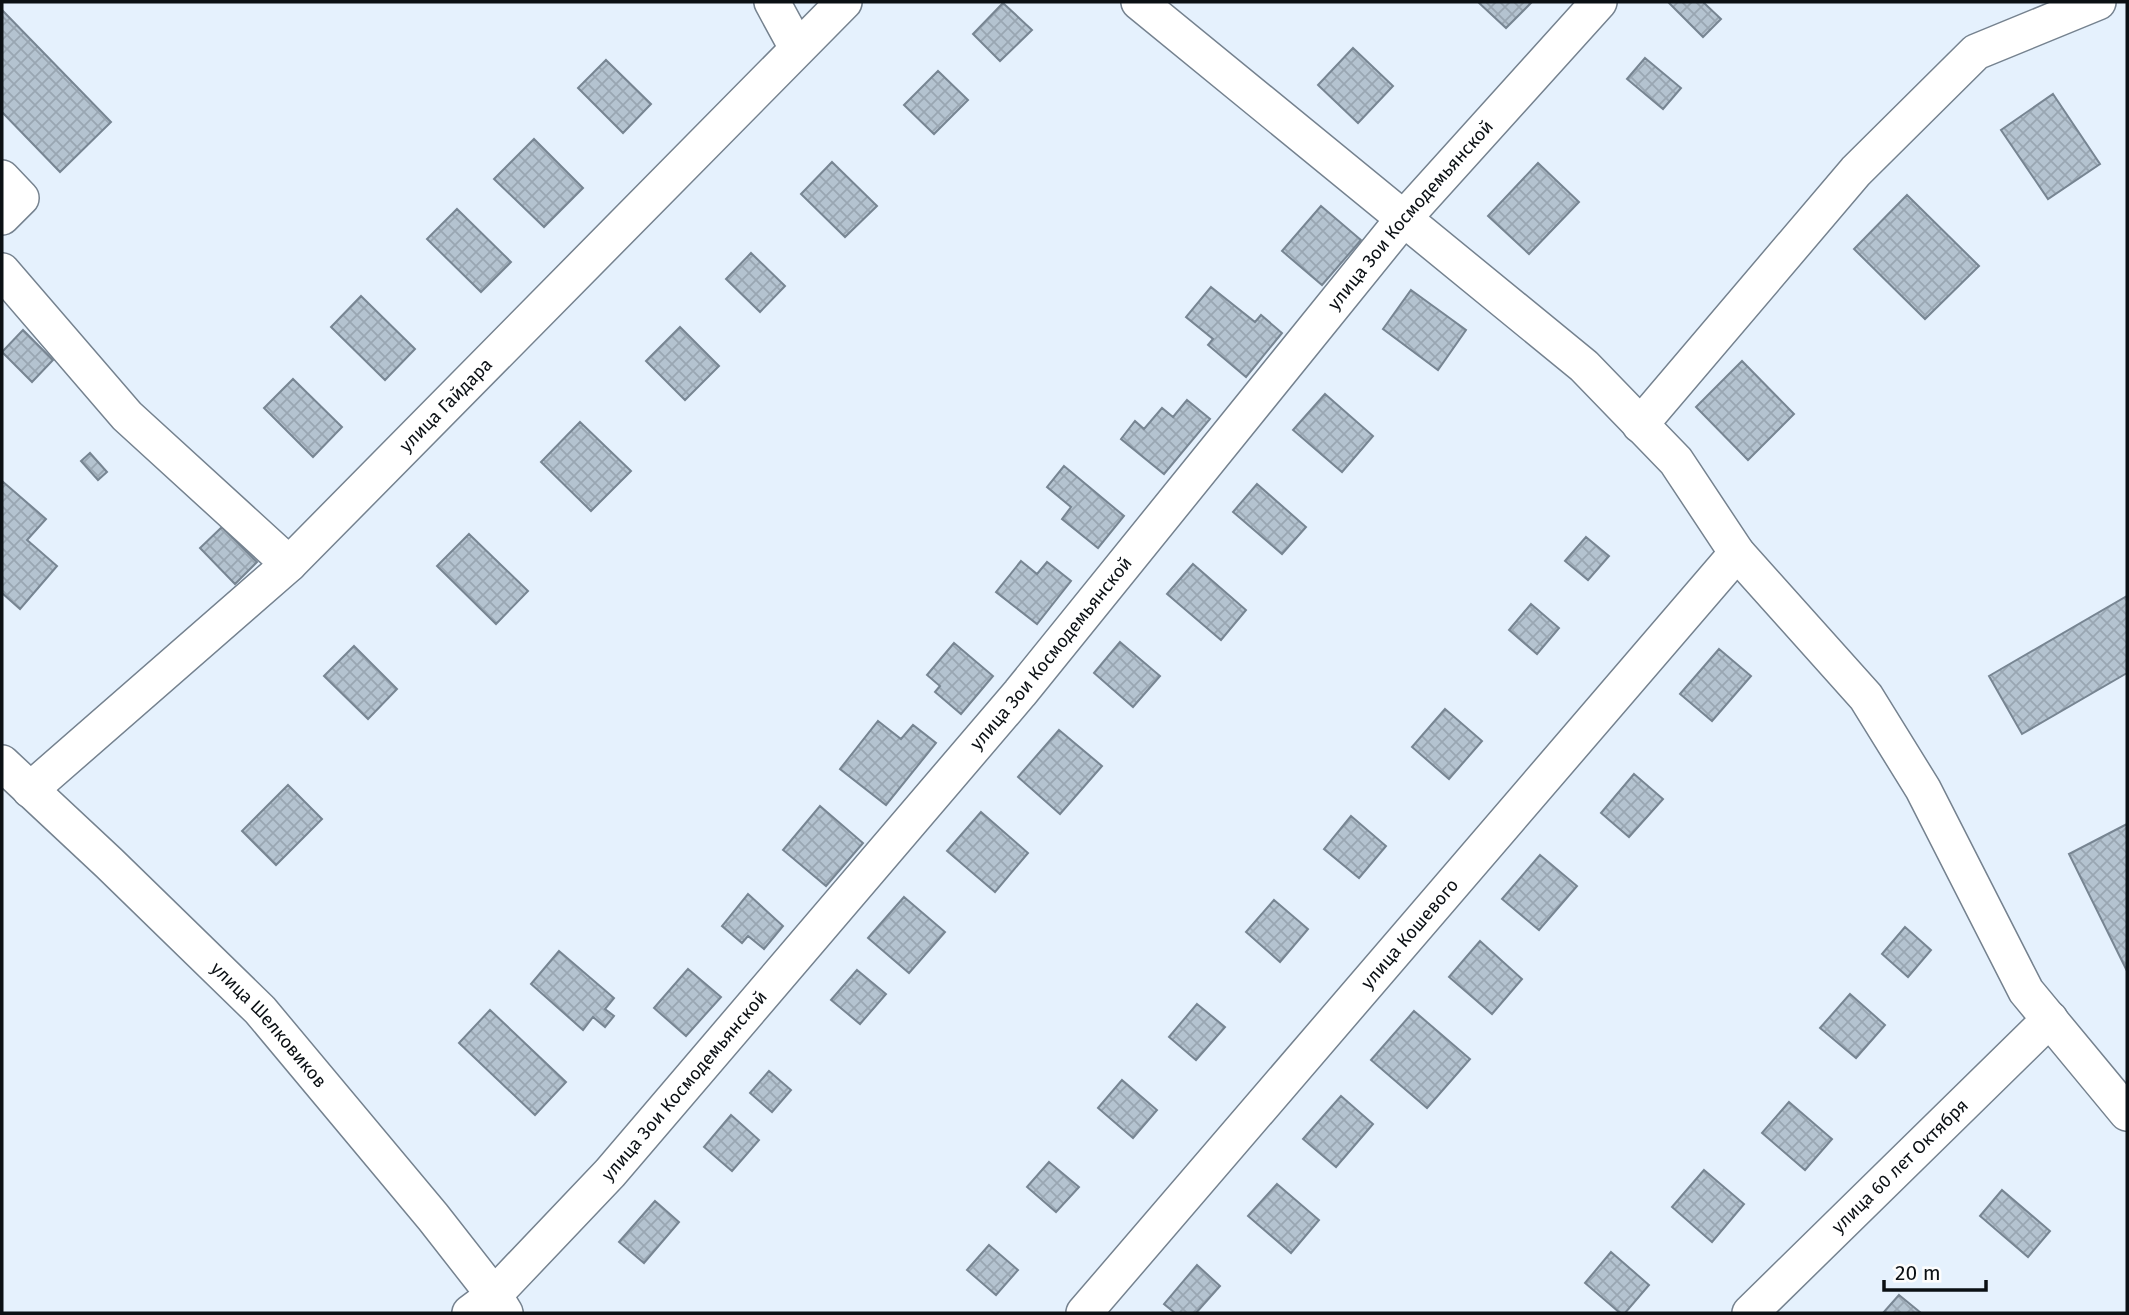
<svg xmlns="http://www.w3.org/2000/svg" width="2129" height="1315" font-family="'Fira Sans',sans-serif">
<defs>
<pattern id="building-cross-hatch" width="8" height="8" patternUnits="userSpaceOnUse" patternTransform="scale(1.75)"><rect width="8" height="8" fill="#b4c3d0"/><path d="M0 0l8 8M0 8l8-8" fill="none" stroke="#99a6b2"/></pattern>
</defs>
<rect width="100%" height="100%" fill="#e5f1fd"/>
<!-- building -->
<path fill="url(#building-cross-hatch)" stroke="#778592" stroke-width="2" d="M 1478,2 L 1532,2 L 1506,28 Z
M 1668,2 L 1703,2 L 1721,19 L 1703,37 Z
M 1003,3 L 1032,30 L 1000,61 L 973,34 Z
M 2,10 L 111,122 L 60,172 L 2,112 Z
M 1353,48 L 1393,86 L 1358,123 L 1318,85 Z
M 1645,58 L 1681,88 L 1663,109 L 1627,79 Z
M 606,60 L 651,104 L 623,133 L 578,88 Z
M 938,71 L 968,100 L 934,134 L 904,105 Z
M 2053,94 L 2100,164 L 2048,199 L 2001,130 Z
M 534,139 L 583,188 L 544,227 L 494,179 Z
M 832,162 L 877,206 L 845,237 L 801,194 Z
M 1538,163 L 1579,202 L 1529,254 L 1488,216 Z
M 1907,195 L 1979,266 L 1925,319 L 1854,249 Z
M 1321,206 L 1361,240 L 1322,285 L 1282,251 Z
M 457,209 L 511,262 L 481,292 L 427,239 Z
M 751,253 L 785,286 L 760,312 L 726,279 Z
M 1211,287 L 1255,322 L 1261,315 L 1282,333 L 1246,377 L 1208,345 L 1213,339 L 1186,317 Z
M 1411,290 L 1466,330 L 1438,370 L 1383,329 Z
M 361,296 L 415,349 L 385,380 L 331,327 Z
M 680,327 L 719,366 L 685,400 L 646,361 Z
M 23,330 L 53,360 L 32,382 L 2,352 Z
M 1742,361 L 1794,414 L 1748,460 L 1696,407 Z
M 293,379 L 342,427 L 313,457 L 264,408 Z
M 1325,394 L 1373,436 L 1342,472 L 1293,430 Z
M 1187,400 L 1210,419 L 1164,474 L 1121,439 L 1135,421 L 1144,429 L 1162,408 L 1173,417 Z
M 580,422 L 631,471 L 591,511 L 541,462 Z
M 90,453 L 107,472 L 98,480 L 81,461 Z
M 1064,466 L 1124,516 L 1098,548 L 1062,519 L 1071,507 L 1047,487 Z
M 2,481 L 46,519 L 27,540 L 57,566 L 20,609 L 2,593 Z
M 1257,484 L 1306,527 L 1282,554 L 1233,512 Z
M 222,527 L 257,562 L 235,584 L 200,548 Z
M 469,534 L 528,591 L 496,624 L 437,566 Z
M 1586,537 L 1609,556 L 1588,580 L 1565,561 Z
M 1021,561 L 1037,574 L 1047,562 L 1071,581 L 1037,624 L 996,592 Z
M 1193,564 L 1246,610 L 1221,640 L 1167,594 Z
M 2127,596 L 2127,673 L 2022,734 L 1989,676 Z
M 1531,604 L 1559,628 L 1537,654 L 1509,630 Z
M 1120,642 L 1160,676 L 1133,707 L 1094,673 Z
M 954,643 L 993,676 L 961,714 L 935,692 L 940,686 L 927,675 Z
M 354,646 L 397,689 L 368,719 L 324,676 Z
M 1719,649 L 1751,676 L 1712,721 L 1680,694 Z
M 1445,709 L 1482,741 L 1449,779 L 1412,747 Z
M 878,721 L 901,739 L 913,725 L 936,743 L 886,805 L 840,769 Z
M 1059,730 L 1102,766 L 1060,814 L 1018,777 Z
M 1634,774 L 1663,799 L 1629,837 L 1601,813 Z
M 288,785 L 322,819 L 276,865 L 242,831 Z
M 820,806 L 863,843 L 826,886 L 783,850 Z
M 981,812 L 1028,853 L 995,892 L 947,851 Z
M 1351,816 L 1386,846 L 1359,878 L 1324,849 Z
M 2127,824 L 2127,971 L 2069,854 Z
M 1540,855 L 1577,886 L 1539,930 L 1502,899 Z
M 748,894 L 783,926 L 764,949 L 748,936 L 742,943 L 722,926 Z
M 904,897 L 945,932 L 909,973 L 868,938 Z
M 1274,900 L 1308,929 L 1280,962 L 1246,932 Z
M 1905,927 L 1931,950 L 1908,977 L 1882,954 Z
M 1480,941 L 1522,979 L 1492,1014 L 1449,977 Z
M 559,951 L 614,998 L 605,1009 L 614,1016 L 605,1027 L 593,1017 L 583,1030 L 531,984 Z
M 688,969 L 721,997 L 686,1036 L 654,1008 Z
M 857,970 L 886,994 L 860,1024 L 831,1000 Z
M 1850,994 L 1885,1025 L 1856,1058 L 1820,1028 Z
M 1197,1004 L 1225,1027 L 1196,1060 L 1169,1037 Z
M 490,1010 L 566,1082 L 535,1115 L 459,1043 Z
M 1414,1011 L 1470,1059 L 1427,1108 L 1371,1060 Z
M 769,1071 L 791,1090 L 772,1112 L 750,1093 Z
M 1122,1080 L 1157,1110 L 1133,1138 L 1098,1108 Z
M 1341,1096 L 1373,1124 L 1336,1167 L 1303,1139 Z
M 1789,1102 L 1832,1139 L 1805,1170 L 1762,1133 Z
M 731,1115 L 759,1140 L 732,1171 L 704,1147 Z
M 1049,1162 L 1079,1187 L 1056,1212 L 1027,1187 Z
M 1704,1170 L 1744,1204 L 1712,1242 L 1672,1207 Z
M 1277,1184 L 1319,1220 L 1291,1253 L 1248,1216 Z
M 2002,1190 L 2050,1231 L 2028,1257 L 1980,1216 Z
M 655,1201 L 679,1222 L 644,1263 L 619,1242 Z
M 989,1245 L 1018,1270 L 996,1295 L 967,1270 Z
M 1611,1252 L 1649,1285 L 1625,1313 L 1620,1313 L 1585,1283 Z
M 1197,1265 L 1220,1286 L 1196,1313 L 1175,1313 L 1164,1304 Z
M 1899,1295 L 1921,1313 L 1883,1313 Z"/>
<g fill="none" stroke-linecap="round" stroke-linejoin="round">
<!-- minor casing -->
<g stroke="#75828f" stroke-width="38">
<g id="minor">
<path d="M 772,2 L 797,48"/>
<path d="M 1139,2 L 1584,366 L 1676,461 L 1737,553 L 1866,697 L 1923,789 L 2026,991 L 2127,1113"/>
<path d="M 2,178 L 21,198 L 2,217"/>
<path d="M 2,271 L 127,416 L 289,564"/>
<path d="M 1640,425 L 1856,171 L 1976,52 L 2098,2"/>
<path id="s1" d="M 2,763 L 109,863 L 260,1010 L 433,1217 L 494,1295 L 505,1313"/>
<path id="s2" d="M 30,790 L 289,564 L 844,2"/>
<path id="s3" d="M 470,1313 L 494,1295 L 610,1173 L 1020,693 L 1404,218 L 1599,2"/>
<path id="s4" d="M 1084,1313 L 1737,553"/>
<path id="s5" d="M 1750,1313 L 2050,1019"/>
</g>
</g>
<!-- minor -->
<use href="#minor" stroke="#fff" stroke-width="35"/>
</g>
<g text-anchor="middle" stroke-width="5" stroke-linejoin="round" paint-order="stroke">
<!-- street labels -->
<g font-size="18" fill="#0b1014" stroke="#fdfdfd">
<text dy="6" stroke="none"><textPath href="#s3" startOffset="1447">улица Зои Космодемьянской</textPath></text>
<text dy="6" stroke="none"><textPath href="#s2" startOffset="567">улица Гайдара</textPath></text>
<text dy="6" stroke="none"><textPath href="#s3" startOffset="880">улица Зои Космодемьянской</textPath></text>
<text dy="6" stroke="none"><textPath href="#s4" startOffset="500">улица Кошевого</textPath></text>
<text dy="6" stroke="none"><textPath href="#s1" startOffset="374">улица Шелковиков</textPath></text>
<text dy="6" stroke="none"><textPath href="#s3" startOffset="313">улица Зои Космодемьянской</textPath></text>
<text dy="6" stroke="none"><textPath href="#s5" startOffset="210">улица 60 лет Октября</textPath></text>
</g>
</g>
<!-- border -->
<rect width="2129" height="1315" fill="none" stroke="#0b1014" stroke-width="7"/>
<!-- scale -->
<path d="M1884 1280v10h102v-10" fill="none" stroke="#0b1014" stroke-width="3.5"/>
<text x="1895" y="1280" font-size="21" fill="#0b1014" stroke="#fdfdfd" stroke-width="5" paint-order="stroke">20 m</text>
</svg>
